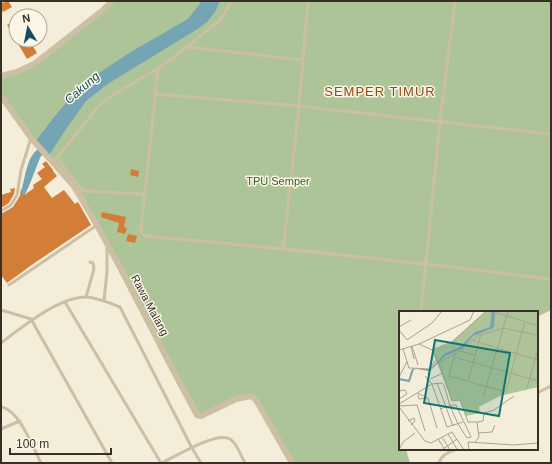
<svg xmlns="http://www.w3.org/2000/svg" width="552" height="464" font-family="Arial,sans-serif">
<rect width="100%" height="100%" fill="#f4edd9"/>
<!-- green -->
<path fill="#acc498" d="M 112,1 L 551,1 L 551,310 L 537,317 L 537,312 L 400,312 L 400,418 L 399,420 L 400,424 L 400,449 L 406,449 L 410,463 L 291,463 L 256,400 L 246,396 L 201,416 L 73,185 L 41,149 L 1,96 L 1,76 L 34,64 Z"/>
<!-- water -->
<path fill="#75a4b4" d="M 202,1 L 220,1 L 215,12 L 207,22 L 196,30 L 109,83 L 86,101 L 64,132 L 48,157 L 35,142 L 55,116 L 81,85 L 129,53 L 188,19 Z
M 39,149 L 45,154 L 41,156 C 31,178 28,198 9,215 C 12,209 16,204 19,198 C 25,185 25,156 39,149 Z"/>
<!-- building -->
<path fill="#d27e39" d="M 6,1 L 8,1 L 12,7 L 3,12 L 1,8 L 1,4 Z
M 16,20 L 16,40 L 29,40 L 37,53 L 27,59 L 7,25 Z
M 46,161 L 53,170 L 53,171 L 57,176 L 44,187 L 52,198 L 64,190 L 75,204 L 78,202 L 91,225 L 33,264 L 7,283 L 1,275 L 1,214 L 13,207 L 20,196 L 21,188 L 23,196 L 34,188 L 33,185 L 42,179 L 37,173 L 45,167 L 42,164 Z
M 131,169 L 139,171 L 138,177 L 130,175 Z
M 15,188 L 14,194 L 9,203 L 1,208 L 1,195 L 11,192 L 10,189 Z
M 102,212 L 126,217 L 124,227 L 127,228 L 125,234 L 117,232 L 119,223 L 101,217 Z
M 128,234 L 137,236 L 135,243 L 126,241 Z"/>
<g fill="none" stroke-linecap="round" stroke-linejoin="round">
<!-- service -->
<path stroke="#cdbfa4" stroke-width="3" d="M 187,47 L 303,60
M 158,68 L 141,231 L 142,233 L 145,236 C 280,248 416,262 551,279
M 155,94 L 299,106 L 551,134
M 58,158 L 68,173 L 83,191 L 144,194
M 53,163 L 102,102 L 158,68 L 174,57 L 219,21 L 232,1
M 1,211 L 11,205 L 17,195 L 21,170 L 31,138
M 283,249 L 299,106 L 308,1
M 9,285 L 97,225
M 86,297 L 94,269 L 93,263 L 90,262
M 104,300 L 107,272 L 107,248
M 65,302 L 161,463
M 1,310 L 31,319 L 112,463
M 421,312 L 440,122 L 455,1
M 1,343 C 22,327 60,296 87,297 C 99,298 109,303 120,307 L 192,448 L 201,463
M 537,393 L 551,386
M 1,407 C 19,409 33,448 41,463
M 1,429 L 20,421
M 162,463 C 176,456 217,431 230,439 C 237,443 241,456 245,463
M 439,463 C 442,454 449,452 457,449"/>
<!-- minor -->
<path stroke="#cdbfa4" stroke-width="6" d="M 1,76 L 17,72 L 34,64 L 103,10 L 112,1
M 1,96 L 31,138 L 73,185 C 119,259 155,339 197,415 L 201,416 L 236,399 L 251,396 L 256,400 L 292,463"/>
</g>
<g text-anchor="middle" stroke-width="3" stroke-linejoin="round" paint-order="stroke">
<!-- park labels -->
<g font-size="11" fill="#3c5928" stroke="#fbf6e6">
<text x="278" y="185">TPU Semper</text>
</g>
<!-- street labels -->
<g font-size="11" fill="#382f26" stroke="#fbf6e6">
<text transform="translate(150 305) rotate(62)" y="4">Rawa Malang</text>
</g>
<!-- water labels -->
<g font-size="12" font-style="italic" fill="#184a5e" stroke="#fbf6e6">
<text transform="translate(82 88) rotate(-41)" y="4">Cakung</text>
</g>
<!-- quarter labels -->
<g font-size="13" letter-spacing="1" fill="#8f4d17" stroke="#fbf6e6">
<text x="380" y="96">SEMPER TIMUR</text>
</g>
</g>
<!-- overview -->
<g transform="translate(399 311)">
<rect width="139" height="139" fill="#f4edd9"/>
<path d="M 87,0 L 139,0 L 139,76 L 101,85 L 80,96 L 81,102 L 67,105 L 61,89 L 53,90 L 33,39 L 50,33 Z" fill="#acc498"/>
<path d="M 93,0 L 96,0 L 95,17 L 74,25 L 64,37 L 46,45 L 32,59 L 30,60 L 18,58 L 13,59 L 11,67 L 12,60 L 14,58 L 32,58 L 45,43 L 61,36 L 76,21 L 91,16 Z" fill="#75a4b4"/>
<path fill="none" stroke="#75a4b4" stroke-width="2" d="M 0,68 L 10,70 L 14,58"/>
<path fill="none" stroke="#a9a191" stroke-width="1" d="M 92,0 L 139,15M 0,16 L 12,9M 0,19 L 8,29 L 33,12 L 43,0M 72,29 L 139,49M 20,33 L 33,39 L 42,57 L 53,90 L 61,89 L 69,111 L 78,111 L 80,126 L 76,131M 12,35 L 15,48M 13,35 L 19,54M 4,38 L 10,57 L 31,58 L 37,49M 0,39 L 20,33 L 71,9 L 75,0M 33,39 L 53,31 L 87,0M 61,40 L 76,44M 56,42 L 50,65 L 107,81 L 123,21 L 139,24M 55,46 L 139,70M 40,52 L 65,37 L 78,25 L 105,17 L 123,21 L 126,12M 26,65 L 33,73 L 48,116 L 64,111M 0,66 L 8,51M 31,68 L 44,62M 69,70 L 82,23M 38,72 L 54,115M 128,77 L 139,38M 0,80 L 6,79 L 8,83 L 0,88M 18,82 L 29,87 L 38,117M 19,84 L 20,88 L 28,87M 84,87 L 109,0M 0,93 L 33,73 L 43,72 L 45,74 L 51,95 L 59,113 L 68,127 L 72,126 L 57,94 L 54,94 L 51,95 L 47,96 L 41,98M 0,95 L 18,94 L 26,120M 0,96 L 26,130 L 32,132 L 53,121 L 65,139M 9,110 L 15,107 L 16,110 L 12,114M 78,111 L 84,110 L 85,102 L 95,99 L 115,85M 79,122 L 93,121 L 96,114M 49,123 L 58,138M 43,126 L 51,139M 39,128 L 46,139M 1,137 L 4,131 L 16,122M 43,139 L 58,128M 70,139 L 69,131 L 115,134 L 139,132"/>
<path fill="#0f766e" fill-opacity="0.15" stroke="#0f766e" stroke-width="2" d="M 36,29 L 111,42 L 100,105 L 25,92 Z"/>
<rect width="139" height="139" fill="none" stroke="#382f26" stroke-width="2"/>
</g>
<!-- border -->
<rect width="552" height="464" fill="none" stroke="#382f26" stroke-width="4"/>
<!-- north arrow -->
<g transform="translate(28 28) rotate(350)"><circle r="19" fill="#fbf6e6" stroke="#ada699"/>
<path d="M0-3L7 15L0 10L-7 15Z" fill="#184a5e"/>
<text y="-6" font-size="11" font-weight="bold" text-anchor="middle" fill="#382f26">N</text>
</g>
<!-- scale -->
<path d="M10 448v6h101v-6" fill="none" stroke="#382f26" stroke-width="2"/>
<text x="16" y="448" font-size="12" fill="#382f26" stroke="#fbf6e6" stroke-width="3" paint-order="stroke">100 m</text>
</svg>
